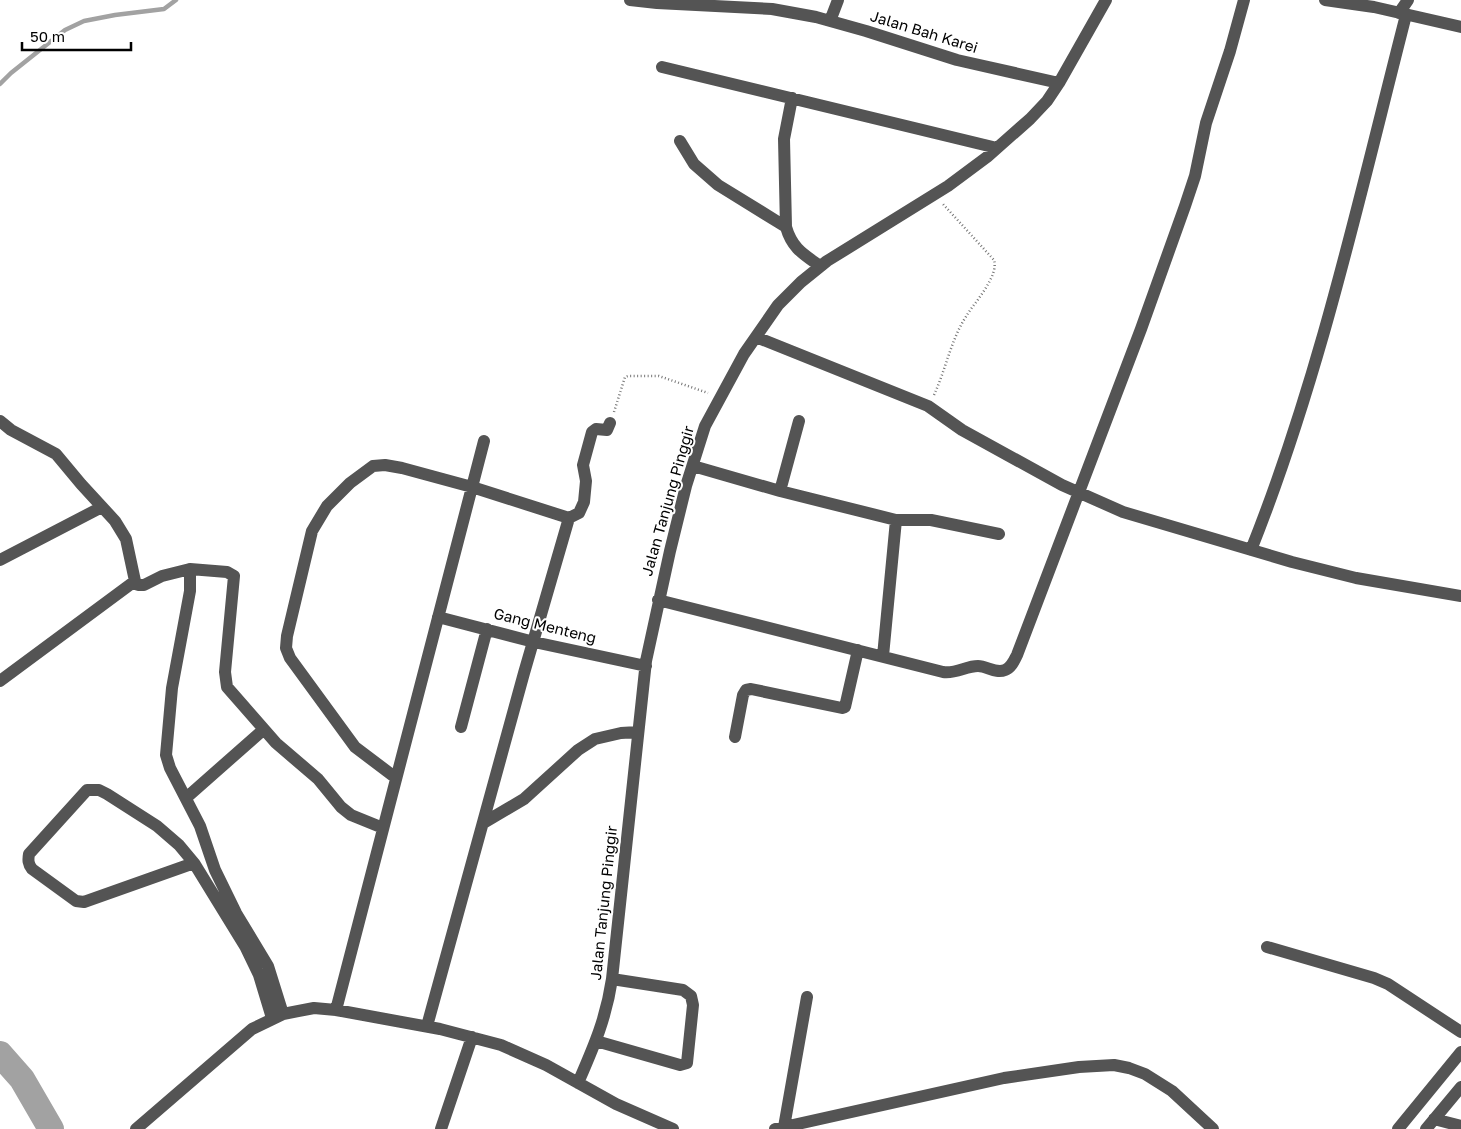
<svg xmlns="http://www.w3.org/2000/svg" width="1461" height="1129" font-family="'Golos Text',sans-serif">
<rect width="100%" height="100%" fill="#fff"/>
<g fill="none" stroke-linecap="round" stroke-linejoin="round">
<!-- stream -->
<path stroke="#a2a2a2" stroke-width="4.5" d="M 0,84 L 11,73 L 65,30 L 84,21 L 115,15 L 164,9 L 176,0"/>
<!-- river -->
<path stroke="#a2a2a2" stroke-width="26" d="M 0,1054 L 22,1079 L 51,1129"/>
<!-- path -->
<path stroke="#767676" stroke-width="2.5" stroke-dasharray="1 2.5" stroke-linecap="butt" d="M 934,395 C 946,369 951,339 967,315 C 975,302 999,276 994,260 L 942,203
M 614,412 L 625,377 L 628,376 L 659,376 L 708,393"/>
<!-- minor -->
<path stroke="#545454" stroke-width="12" d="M 630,0 L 657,3 L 772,9 L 816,17 L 866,31 L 957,60 L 1059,83
M 1325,0 L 1374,7 L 1461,27
M 1399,13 L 1408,0
M 830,21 L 838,0
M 662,67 L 997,148
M 792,98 L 784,139 L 786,227 C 792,248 803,254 820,266
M 680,141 L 694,164 L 718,185 L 786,227
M 756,337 L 928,406 L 962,430 L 1062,485 L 1123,512 L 1292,562 L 1356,578 L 1461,596
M 0,421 L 11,430 L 56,454 L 81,484 L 115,521 L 126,539 L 135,581 L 138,585 L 144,585 L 162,576 L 190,569 L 190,591 L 172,688 L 166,755 L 170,768 L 200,826 L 215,870 L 236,913 L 268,966 L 283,1014
M 693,466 L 780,491 L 896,520 L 931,520 L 999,534
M 780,491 L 799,421
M 569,518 L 579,513 L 584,502 L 586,481 L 583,465 L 592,432 L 596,429 L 607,430 L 610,423
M 1251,550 C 1320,377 1360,194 1406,15
M 0,560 L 102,507
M 190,569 L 227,572 L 234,576 L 225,672 L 227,687 L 276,743 L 318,779 L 341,807 L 351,815 L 383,828
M 658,600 L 943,672 C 956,674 966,666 978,666 C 987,666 996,674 1005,670 C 1011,668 1014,661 1017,655 L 1141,329 L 1185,206 L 1195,176 L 1206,123 L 1230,51 L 1244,0
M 438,617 L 534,642 L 646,666
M 883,656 L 896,520
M 0,681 L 135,581
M 461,727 L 487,629
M 735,737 L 743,695 L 746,690 L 751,689 L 842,708 L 845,707 L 858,650
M 396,778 L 355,747 L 290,658 L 286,648 L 287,636 L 312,531 L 327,506 L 350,483 L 373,466 L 385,465 L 402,468 L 472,487 L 569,518 L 524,673 L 427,1026
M 186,798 L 263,730
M 485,822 L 524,799 L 578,750 L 595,739 L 621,733 L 638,732
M 194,863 L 84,902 L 76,901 L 32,869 C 28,864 28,860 29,854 L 87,790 L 99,790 L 107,794 L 157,826 L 179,845 L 194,863 L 245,946 L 259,975 L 272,1018
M 1267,947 L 1374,978 L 1388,984 L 1461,1032
M 336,1010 L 484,441
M 596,1041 L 680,1065 L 687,1063 L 693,1005 L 691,996 L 683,990 L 612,979
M 578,1083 C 594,1046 606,1019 612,979 L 646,661 L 670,551 L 686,486 L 705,426 L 744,354 L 778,305 L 801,282 L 827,261 L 948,186 L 987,157 L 1030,119 L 1047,101 L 1059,83 L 1106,0
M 1434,1119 L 1461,1126
M 784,1127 L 807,997
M 136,1129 L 252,1029 L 283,1014 L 314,1008 L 336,1010 L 440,1029 L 501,1045 L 546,1065 L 616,1104 L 673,1129
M 441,1129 L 472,1037
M 775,1129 L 1004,1078 L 1079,1067 L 1114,1065 L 1129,1068 L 1145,1074 L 1172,1091 L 1213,1129
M 1398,1129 L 1461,1052
M 1426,1129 L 1461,1087"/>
</g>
<g text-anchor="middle" stroke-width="4" stroke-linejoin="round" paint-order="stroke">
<!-- street labels -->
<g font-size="15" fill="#000" stroke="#fff">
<text transform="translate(924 32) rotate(17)" y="5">Jalan Bah Karei</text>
<text transform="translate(668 501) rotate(-74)" y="5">Jalan Tanjung Pinggir</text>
<text transform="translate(545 626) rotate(14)" y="5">Gang Menteng</text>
<text transform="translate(604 903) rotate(-84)" y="5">Jalan Tanjung Pinggir</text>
</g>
</g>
<!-- scale -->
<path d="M22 42v8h109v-8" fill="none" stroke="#000000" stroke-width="2.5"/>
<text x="30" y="42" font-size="15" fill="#000000" stroke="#ffffff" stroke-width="4" paint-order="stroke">50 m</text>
</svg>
